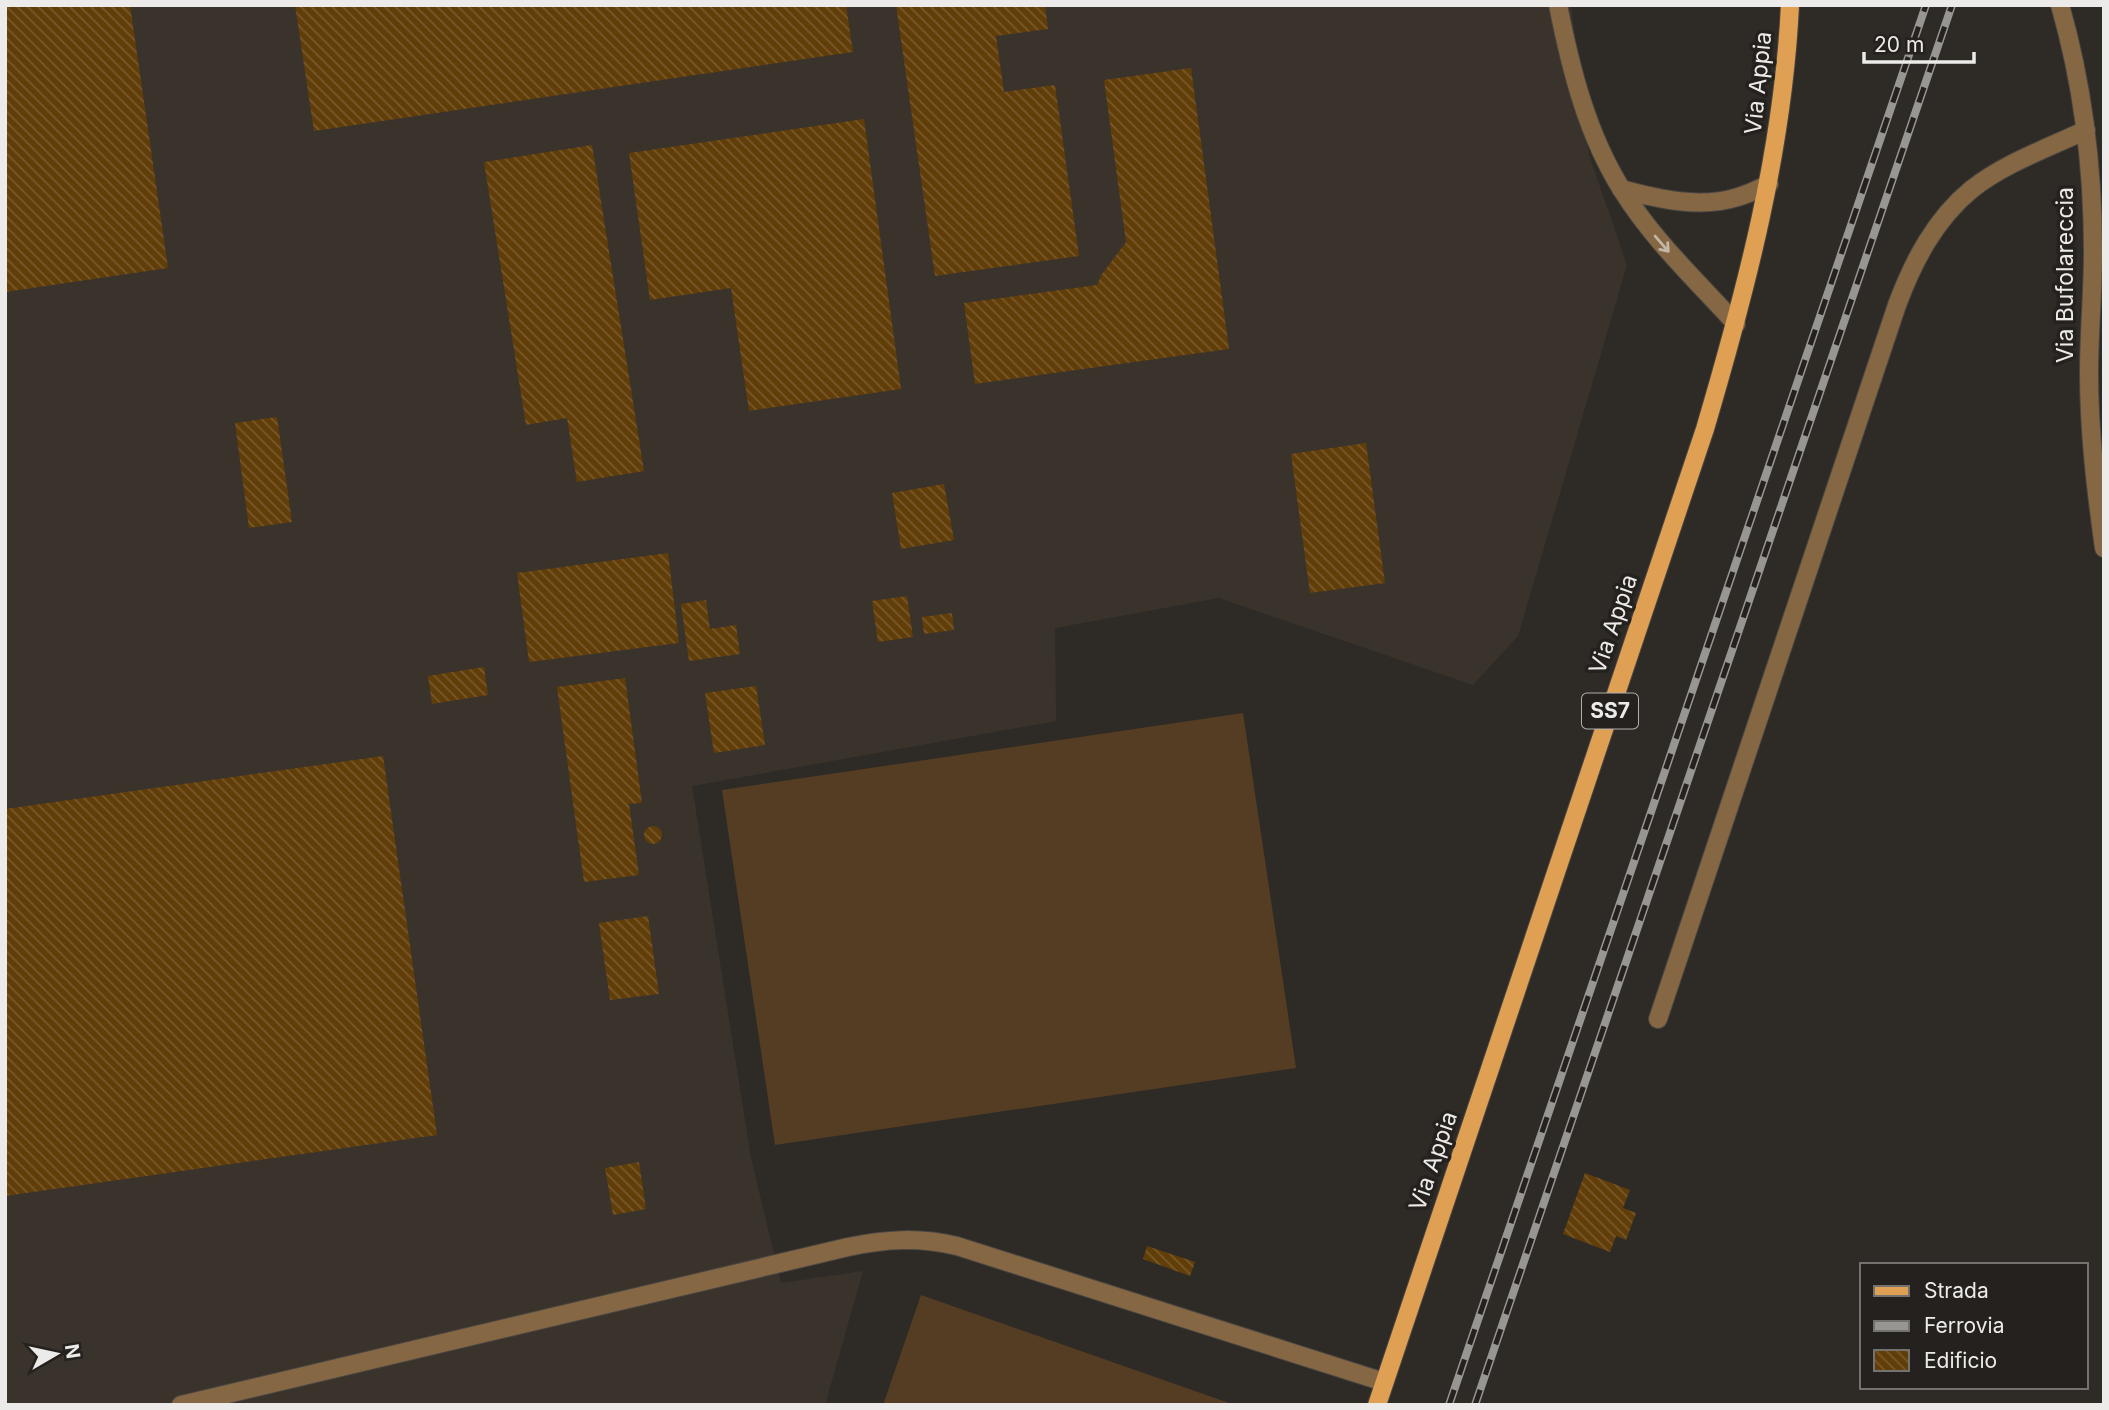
<svg xmlns="http://www.w3.org/2000/svg" width="2109" height="1410" font-family="Inter,sans-serif">
<defs>
<pattern id="building-back-hatch" width="6" height="6" patternUnits="userSpaceOnUse" patternTransform="scale(1.75)"><rect width="6" height="6" fill="#613d08"/><path d="M-1 5l2 2M0 0l6 6M5-1l2 2" fill="none" stroke="#78592c"/></pattern>
</defs>
<rect width="100%" height="100%" fill="#2e2b27"/>
<!-- built -->
<path fill="#3a332b" d="M 5,5 L 1571,5 L 1589,155 L 1627,265 L 1518,636 L 1473,685 L 1219,598 L 1055,628 L 1056,721 L 692,786 L 751,1158 L 781,1283 L 863,1271 L 825,1405 L 5,1405 Z"/>
<!-- grass -->
<path fill="#543d23" d="M 1243,713 L 1296,1068 L 775,1145 L 722,790 Z
M 921,1295 L 1232,1404 L 1232,1405 L 883,1405 Z"/>
<!-- building -->
<path fill="url(#building-back-hatch)" d="M 5,5 L 130,5 L 168,268 L 5,292 Z
M 295,5 L 846,5 L 853,52 L 314,131 Z
M 896,5 L 1045,5 L 1048,29 L 996,36 L 1004,92 L 1055,85 L 1079,256 L 935,276 Z
M 1191,68 L 1229,349 L 975,384 L 964,303 L 1097,285 L 1102,274 L 1126,242 L 1104,80 Z
M 864,119 L 901,389 L 749,411 L 731,288 L 650,300 L 629,153 Z
M 592,145 L 644,471 L 577,482 L 567,418 L 526,425 L 484,162 Z
M 277,417 L 292,522 L 249,528 L 235,423 Z
M 1366,443 L 1385,583 L 1310,593 L 1291,454 Z
M 944,484 L 954,540 L 901,549 L 892,493 Z
M 668,553 L 679,643 L 529,662 L 517,573 Z
M 907,596 L 913,637 L 878,642 L 872,601 Z
M 706,600 L 710,629 L 736,625 L 740,654 L 689,661 L 681,604 Z
M 952,613 L 954,630 L 924,634 L 922,617 Z
M 484,667 L 488,695 L 432,704 L 428,676 Z
M 625,678 L 642,803 L 629,804 L 639,875 L 584,882 L 557,687 Z
M 756,686 L 765,745 L 714,753 L 705,693 Z
M 383,756 L 437,1135 L 5,1196 L 5,809 Z
M644 835a9 9 0 1 1 18 0a9 9 0 1 1-18 0Z
M 648,916 L 659,994 L 610,1000 L 599,923 Z
M 639,1162 L 646,1209 L 613,1215 L 605,1168 Z
M 1585,1173 L 1630,1190 L 1623,1208 L 1636,1213 L 1626,1240 L 1616,1236 L 1610,1252 L 1563,1234 Z
M 1147,1246 L 1195,1262 L 1190,1276 L 1143,1259 Z"/>
<g fill="none" stroke-linecap="round" stroke-linejoin="round">
<!-- service casing -->
<g stroke="#494642" stroke-width="20">
<path id="service" d="M 1558,5 C 1571,70 1587,134 1622,190 C 1653,240 1697,281 1736,324
M 1621,189 C 1658,199 1700,209 1738,197 C 1748,194 1759,189 1769,184
M 181,1405 L 848,1247 C 886,1239 919,1237 957,1246 L 1384,1382"/>
</g>
<!-- minor casing -->
<g stroke="#494642" stroke-width="20">
<path id="minor" d="M 2060,5 C 2083,85 2093,168 2093,252 C 2093,292 2089,333 2089,373 C 2089,432 2096,490 2104,548
M 1658,1019 L 1897,305 C 1913,262 1935,219 1972,189 C 2005,163 2048,148 2086,130"/>
</g>
<!-- primary casing -->
<g stroke="#494642" stroke-width="20">
<path id="primary" d="M 1377,1405 L 1705,429 C 1746,290 1783,151 1790,5"/>
</g>
<!-- service -->
<use href="#service" stroke="#856744" stroke-width="18"/>
<!-- minor -->
<use href="#minor" stroke="#856744" stroke-width="18"/>
<!-- primary -->
<use href="#primary" stroke="#e0a054" stroke-width="18"/>
<!-- rail casing -->
<g stroke="#989693" stroke-width="8">
<path id="rail" d="M 1449,1405 L 1926,5
M 1475,1405 L 1952,5"/>
</g>
<!-- rail -->
<use href="#rail" stroke="#24211e" stroke-width="5" stroke-dasharray="16" stroke-linecap="butt"/>
</g>
<!-- one-way arrows -->
<defs><path id="oneway-shaft" d="M-6 0H5M1.5-3L5.5 0L1.5 3" fill="none" stroke-width="1.6" stroke-linecap="round" stroke-linejoin="round" transform="scale(1.75)"/></defs>
<use stroke="#c3b6a7" href="#oneway-shaft" transform="translate(1662 244) rotate(49)"/>
<g text-anchor="middle" stroke-width="7" stroke-linejoin="round" paint-order="stroke">
<!-- shield labels -->
<rect fill="#24211e" stroke="#b1aeac" stroke-width="2" x="1582" y="693.5" width="56" height="35" rx="5"/>
<g font-size="21" font-weight="bold" fill="#edebe9">
<text x="1610" y="718">SS7</text>
</g>
<!-- street labels -->
<g font-size="23" fill="#edebe9" stroke="#24211e">
<text transform="translate(1758 83) rotate(-84)" y="8">Via Appia</text>
<text transform="translate(2065 275) rotate(-90)" y="8">Via Bufolareccia</text>
<text transform="translate(1613 624) rotate(-71)" y="8">Via Appia</text>
<text transform="translate(1433 1161) rotate(-71)" y="8">Via Appia</text>
</g>
</g>
<!-- border -->
<rect width="2109" height="1410" fill="none" stroke="#edebe9" stroke-width="14"/>
<!-- legend -->
<rect x="1860" y="1263" width="228" height="126" fill="#24211e" stroke="#74726f" stroke-width="2"/>
<rect x="1874" y="1286" width="35" height="10" fill="#e0a054" stroke="#74726f" stroke-width="2"/>
<text x="1924" y="1298" font-size="21" fill="#edebe9">Strada</text>
<rect x="1874" y="1321" width="35" height="10" fill="#989693" stroke="#74726f" stroke-width="2"/>
<text x="1924" y="1333" font-size="21" fill="#edebe9">Ferrovia</text>
<rect x="1874" y="1350" width="35" height="21" fill="url(#building-back-hatch)" stroke="#74726f" stroke-width="2"/>
<text x="1924" y="1368" font-size="21" fill="#edebe9">Edificio</text>
<!-- north arrow -->
<g transform="translate(56 1354) rotate(81)" stroke="#24211e" stroke-width="5" paint-order="stroke">
<path d="M0-5L12 26L0 18L-12 26Z" fill="#edebe9"/>
<text y="-10" font-size="19" font-weight="bold" text-anchor="middle" fill="#edebe9">N</text>
</g>
<!-- scale -->
<path d="M1864 52v10h110v-10" fill="none" stroke="#edebe9" stroke-width="3.5"/>
<text x="1874" y="52" font-size="21" fill="#edebe9" stroke="#24211e" stroke-width="5" paint-order="stroke">20 m</text>
</svg>
